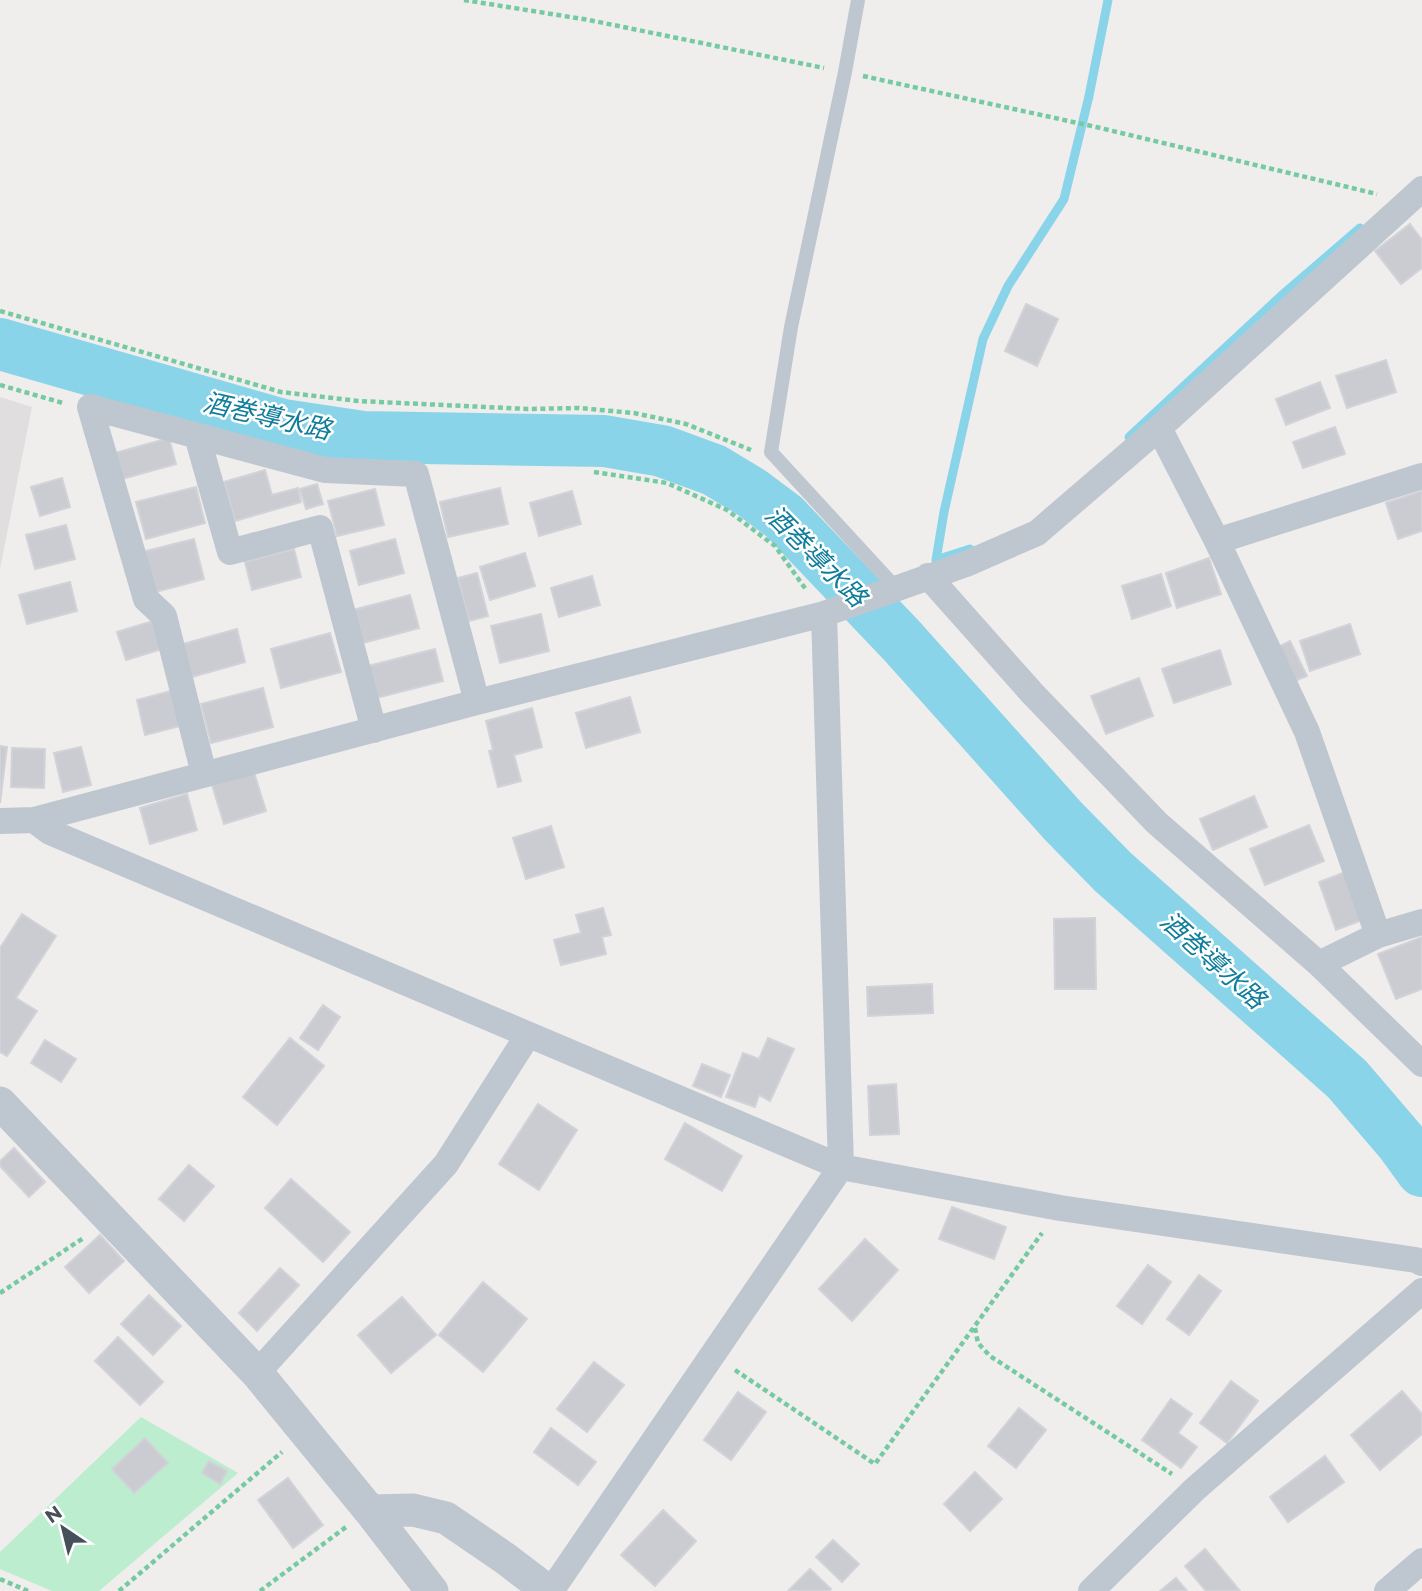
<svg xmlns="http://www.w3.org/2000/svg" width="1422" height="1591" font-family="Montserrat,'Noto Sans JP',sans-serif">
<rect width="100%" height="100%" fill="#f0eded"/>
<!-- education -->
<path fill="#e1dedf" d="M 0,397 L 32,407 L 0,569 Z"/>
<!-- green -->
<path fill="#bcedcf" d="M 141,1417 L 238,1473 L 99,1591 L 52,1591 L 0,1569 L 0,1552 Z"/>
<g fill="none" stroke-linecap="round" stroke-linejoin="round">
<!-- stream -->
<path stroke="#8ad4e9" stroke-width="9" d="M 1129,437 L 1281,296 L 1360,228
M 970,549 L 936,560 L 944,512 L 983,339 L 1008,286 L 1064,199 L 1089,96 L 1108,0"/>
<!-- river -->
<path stroke="#8ad4e9" stroke-width="52" d="M 0,344 L 283,425 L 363,437 L 604,441 L 662,451 L 714,470 L 752,493 L 784,517 L 902,641 L 1063,821 L 1113,872 L 1347,1079 L 1401,1142 L 1422,1171"/>
</g>
<!-- building -->
<path fill="#caccd2" stroke="#d1d3d9" stroke-width="2" d="M 1410,224 L 1422,240 L 1422,268 L 1401,284 L 1375,251 Z
M 1026,304 L 1058,319 L 1037,366 L 1005,351 Z
M 1386,360 L 1396,392 L 1347,408 L 1336,376 Z
M 1320,382 L 1330,408 L 1286,425 L 1276,399 Z
M 1335,427 L 1345,454 L 1303,468 L 1293,442 Z
M 169,438 L 176,464 L 122,479 L 115,453 Z
M 265,470 L 272,495 L 298,488 L 301,502 L 235,521 L 224,482 Z
M 62,478 L 70,507 L 40,516 L 31,487 Z
M 317,484 L 323,504 L 306,509 L 300,489 Z
M 196,487 L 205,523 L 146,539 L 136,502 Z
M 500,488 L 508,524 L 448,537 L 440,502 Z
M 375,489 L 384,525 L 337,536 L 328,501 Z
M 572,491 L 581,524 L 539,536 L 530,503 Z
M 1422,491 L 1422,531 L 1398,539 L 1386,503 Z
M 66,525 L 75,559 L 35,569 L 26,535 Z
M 194,539 L 204,579 L 152,593 L 142,552 Z
M 395,539 L 404,573 L 359,585 L 350,551 Z
M 294,549 L 301,577 L 252,590 L 245,562 Z
M 525,553 L 535,586 L 490,600 L 480,567 Z
M 1209,558 L 1221,594 L 1177,608 L 1166,573 Z
M 477,573 L 488,616 L 469,621 L 458,578 Z
M 1161,574 L 1171,606 L 1132,619 L 1122,586 Z
M 592,576 L 600,605 L 559,617 L 551,588 Z
M 70,582 L 77,611 L 27,624 L 19,595 Z
M 410,595 L 419,628 L 363,643 L 353,610 Z
M 541,614 L 549,651 L 500,663 L 491,626 Z
M 153,621 L 162,649 L 126,660 L 117,632 Z
M 1350,624 L 1360,654 L 1310,671 L 1300,641 Z
M 237,629 L 245,662 L 192,677 L 183,644 Z
M 330,633 L 341,672 L 281,688 L 271,649 Z
M 1290,641 L 1307,676 L 1295,681 L 1278,647 Z
M 435,649 L 443,681 L 376,698 L 368,666 Z
M 1220,650 L 1231,684 L 1174,703 L 1162,669 Z
M 1139,678 L 1153,716 L 1106,734 L 1091,696 Z
M 263,688 L 273,727 L 211,743 L 201,704 Z
M 171,691 L 180,726 L 145,735 L 137,700 Z
M 630,697 L 640,732 L 586,748 L 576,713 Z
M 532,708 L 542,747 L 514,755 L 521,781 L 498,787 L 489,751 L 493,750 L 486,721 Z
M 0,746 L 7,747 L 0,803 Z
M 81,747 L 91,785 L 63,792 L 54,753 Z
M 12,748 L 45,749 L 44,788 L 11,787 Z
M 254,772 L 266,811 L 224,824 L 212,785 Z
M 187,794 L 197,830 L 150,844 L 140,808 Z
M 1254,796 L 1267,827 L 1213,850 L 1200,819 Z
M 1309,825 L 1324,861 L 1265,885 L 1250,849 Z
M 551,826 L 564,867 L 526,879 L 513,838 Z
M 1348,871 L 1365,919 L 1336,930 L 1319,882 Z
M 603,908 L 611,935 L 602,937 L 606,954 L 561,965 L 554,940 L 581,933 L 576,915 Z
M 22,914 L 56,936 L 16,998 L 37,1011 L 7,1056 L 0,1052 L 0,948 Z
M 1095,918 L 1096,989 L 1055,989 L 1054,919 Z
M 1422,937 L 1422,989 L 1396,999 L 1378,954 Z
M 932,984 L 933,1013 L 868,1016 L 867,987 Z
M 323,1005 L 340,1017 L 318,1050 L 300,1038 Z
M 290,1038 L 324,1066 L 277,1125 L 243,1097 Z
M 768,1038 L 794,1049 L 770,1101 L 759,1095 L 755,1107 L 726,1097 L 743,1053 L 759,1059 Z
M 45,1040 L 76,1059 L 61,1082 L 31,1063 Z
M 702,1064 L 730,1075 L 721,1097 L 693,1086 Z
M 896,1084 L 899,1134 L 870,1135 L 868,1086 Z
M 538,1104 L 577,1130 L 539,1190 L 499,1164 Z
M 685,1123 L 742,1156 L 722,1191 L 665,1159 Z
M 14,1148 L 45,1182 L 29,1197 L 0,1166 L 0,1161 Z
M 189,1165 L 214,1186 L 184,1221 L 159,1199 Z
M 291,1179 L 350,1232 L 323,1262 L 265,1208 Z
M 952,1207 L 1006,1227 L 994,1259 L 939,1239 Z
M 100,1235 L 124,1261 L 89,1293 L 65,1267 Z
M 865,1239 L 898,1270 L 852,1321 L 819,1289 Z
M 1148,1265 L 1171,1282 L 1142,1324 L 1117,1306 Z
M 280,1268 L 299,1285 L 257,1331 L 239,1313 Z
M 1199,1275 L 1221,1291 L 1189,1335 L 1167,1319 Z
M 483,1282 L 527,1319 L 483,1372 L 439,1335 Z
M 149,1295 L 181,1326 L 153,1355 L 121,1324 Z
M 402,1297 L 436,1335 L 391,1373 L 358,1335 Z
M 118,1337 L 163,1382 L 140,1405 L 95,1361 Z
M 594,1362 L 624,1385 L 587,1432 L 557,1409 Z
M 1231,1381 L 1258,1401 L 1227,1443 L 1200,1423 Z
M 1402,1391 L 1422,1414 L 1422,1434 L 1380,1470 L 1351,1435 Z
M 738,1392 L 766,1412 L 731,1460 L 704,1440 Z
M 1171,1399 L 1192,1414 L 1178,1433 L 1197,1447 L 1181,1468 L 1142,1440 Z
M 1019,1408 L 1046,1430 L 1016,1468 L 988,1446 Z
M 551,1428 L 596,1462 L 578,1485 L 534,1452 Z
M 145,1438 L 168,1463 L 134,1493 L 112,1469 Z
M 1325,1456 L 1344,1482 L 1288,1522 L 1270,1497 Z
M 209,1461 L 227,1471 L 220,1484 L 202,1473 Z
M 975,1472 L 1002,1499 L 970,1531 L 944,1504 Z
M 288,1478 L 323,1525 L 293,1548 L 258,1500 Z
M 663,1510 L 696,1541 L 655,1586 L 621,1555 Z
M 833,1540 L 859,1564 L 842,1582 L 816,1557 Z
M 1205,1549 L 1240,1591 L 1206,1591 L 1185,1566 Z
M 810,1569 L 831,1589 L 829,1591 L 788,1591 Z
M 1176,1578 L 1187,1591 L 1160,1591 Z"/>
<g fill="none" stroke-linecap="round" stroke-linejoin="round">
<!-- path -->
<path stroke="#75caa1" stroke-width="4.5" stroke-dasharray="5 3.5" stroke-linecap="butt" d="M 464,0 L 589,20 L 824,68
M 863,76 L 1096,127 L 1377,194
M 0,311 L 281,392 L 358,401 L 528,409 L 579,408 L 634,413 L 686,424 L 751,450
M 0,385 L 63,403
M 594,472 L 667,483 L 727,510 L 775,546 L 807,591
M 0,1293 L 85,1237
M 975,1328 L 978,1343 L 990,1356 L 1172,1474
M 735,1370 L 875,1464 L 1042,1233
M 0,1579 L 28,1591
M 119,1591 L 282,1452
M 260,1591 L 346,1527"/>
<!-- service -->
<path stroke="#bec7cf" stroke-width="14" d="M 858,0 L 845,72 L 791,327 L 771,452 L 896,588"/>
<!-- minor -->
<path stroke="#bec7cf" stroke-width="26" d="M 1159,428 L 1217,541 L 1422,476
M 197,436 L 230,552 L 320,528 L 374,730
M 1217,541 L 1307,732 L 1378,935
M 928,576 L 1032,693 L 1157,823 L 1319,964 L 1422,1064
M 204,774 L 164,616 L 146,599 L 90,407 L 325,470 L 416,474 L 477,702
M 34,820 L 50,832 L 841,1167 L 1060,1208 L 1416,1260 L 1422,1263
M 0,821 L 34,820 L 477,702 L 824,614 L 966,564 L 1037,533 L 1159,428 L 1422,189
M 1319,964 L 1378,935 L 1422,922
M 257,1373 L 446,1164 L 528,1035
M 551,1591 L 841,1167 L 824,614
M 1091,1591 L 1195,1489 L 1422,1291
M 1387,1591 L 1422,1561"/>
<!-- tertiary -->
<path stroke="#bec7cf" stroke-width="33" d="M 0,1103 L 257,1373 L 370,1511 L 432,1591
M 370,1511 L 413,1510 L 446,1518 L 506,1559 L 548,1591"/>
</g>
<g text-anchor="middle" stroke-width="5" stroke-linejoin="round" paint-order="stroke">
<!-- water labels -->
<g font-size="26" font-style="italic" fill="#107d9c" stroke="#fff">
<text transform="translate(267 416) rotate(13)" y="9">酒巻導水路</text>
<text transform="translate(816 556) rotate(45)" y="9">酒巻導水路</text>
<text transform="translate(1213 960) rotate(42)" y="9">酒巻導水路</text>
</g>
</g>
<!-- north arrow -->
<g transform="translate(63 1528) rotate(325)" stroke="#ffffff" stroke-width="5" paint-order="stroke">
<path d="M0-5L12 26L0 18L-12 26Z" fill="#46505a"/>
<text y="-10" font-size="19" font-weight="bold" text-anchor="middle" fill="#46505a">N</text>
</g>
</svg>
